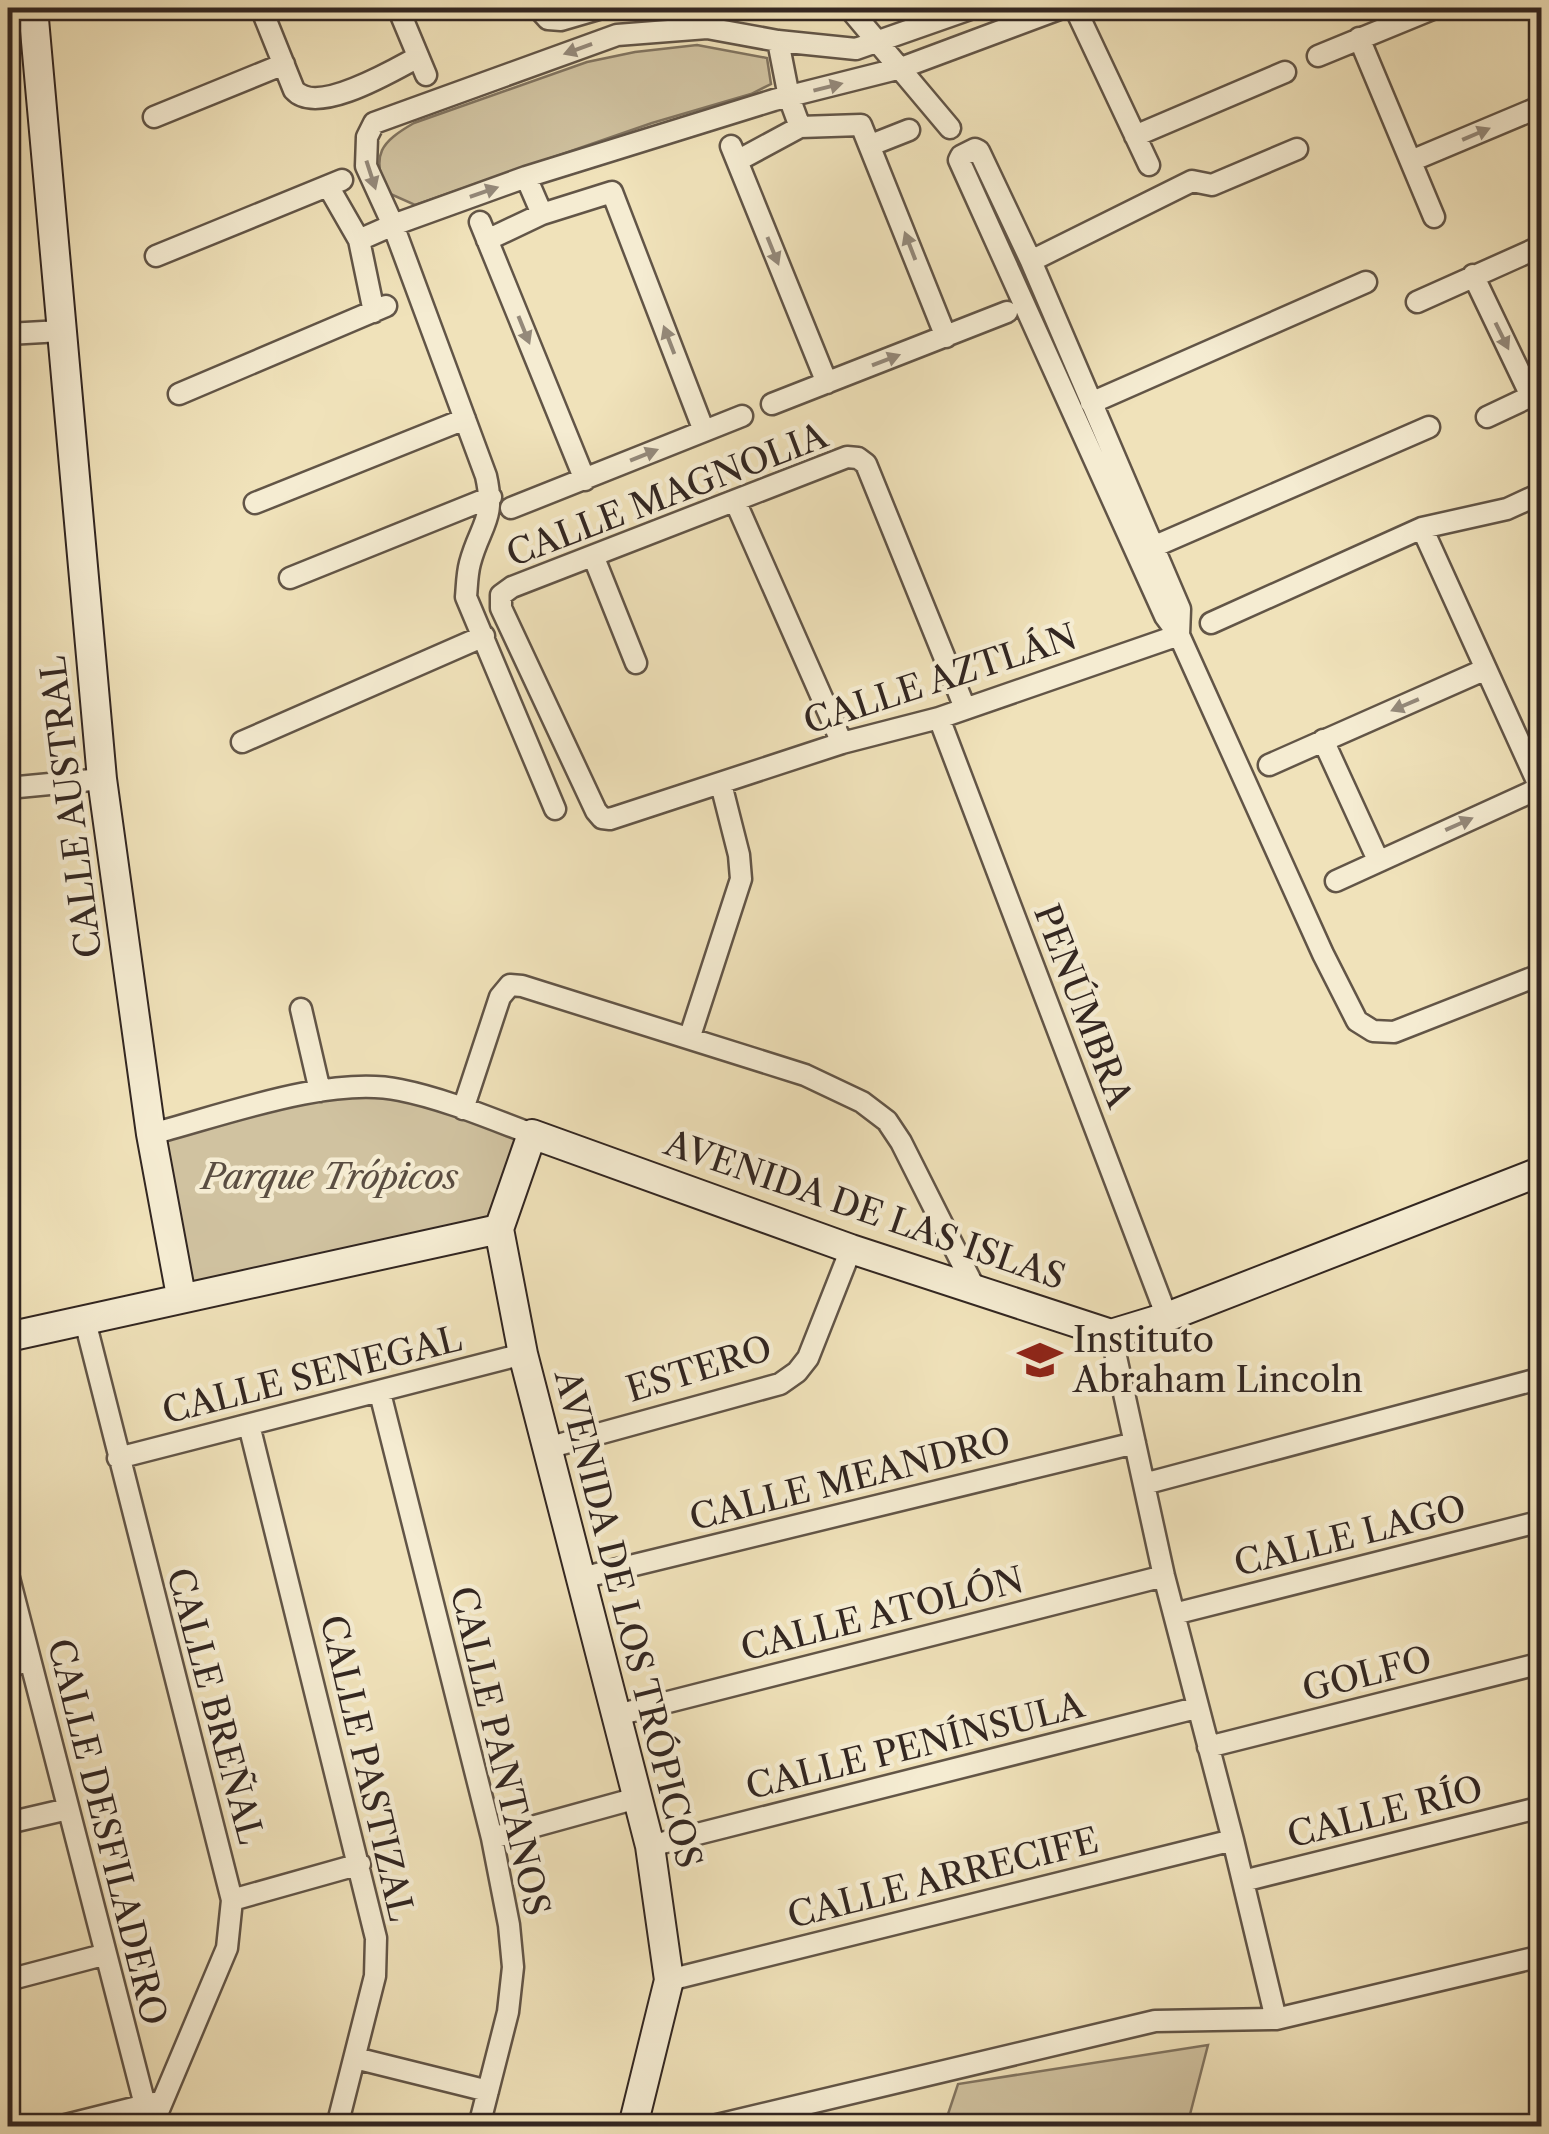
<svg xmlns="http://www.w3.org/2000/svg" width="1549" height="2134" font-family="'Libre Caslon Text',serif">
<rect width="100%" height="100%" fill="#f0e2ba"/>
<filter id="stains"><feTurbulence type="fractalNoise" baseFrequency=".002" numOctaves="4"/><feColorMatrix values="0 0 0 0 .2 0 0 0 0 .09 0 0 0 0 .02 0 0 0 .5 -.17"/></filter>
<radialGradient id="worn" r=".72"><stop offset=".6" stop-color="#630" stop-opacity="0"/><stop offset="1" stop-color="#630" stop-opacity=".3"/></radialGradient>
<!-- green -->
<path fill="#d0c2a0" stroke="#817460" stroke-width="2.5" d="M 697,45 L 767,58 L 771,84 L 751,94 L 652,123 L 415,205 L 386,192 C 371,154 381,142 414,123 L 587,62 L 635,52 Z
M 400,1091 L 527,1134 L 495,1227 L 183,1294 L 154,1138 L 320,1093 Z
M 1208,2045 L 1187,2126 L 944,2126 L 958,2084 Z"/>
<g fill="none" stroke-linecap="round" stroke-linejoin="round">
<!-- street casing -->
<g stroke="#625547" stroke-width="25">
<path id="street" d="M 261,8 L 294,90 C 317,116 392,71 418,57
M 398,8 L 426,75
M 538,8 L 548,19 L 561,20 L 602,8
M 849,8 L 950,128
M 1075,8 L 1149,165
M 1359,38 L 1434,217
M 778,41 L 789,97 L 800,127
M 1318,56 L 1435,8
M 154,117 L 284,64
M 374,123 L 367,137 L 366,166 L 393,225 L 486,476 C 496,520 480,525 470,563 C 467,574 467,586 466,597 L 555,809
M 374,123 L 617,35 L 707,28 L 778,41 L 856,49 L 973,8
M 1135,136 L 1285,72
M 871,145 L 909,130
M 731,146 L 827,383
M 737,161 L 800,127 L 861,125 L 946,337
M 1411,161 L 1542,106
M 526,177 L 542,214
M 328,186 L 359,240 L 374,312
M 480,222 L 585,480
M 359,240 L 393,225 L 526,177 L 774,100 L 901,68 L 1062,8
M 487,240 L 542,214 L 612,192 L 704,431
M 156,256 L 342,180
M 1031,261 L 1192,181 L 1212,185 L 1297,149
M 1473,275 L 1531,396
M 1417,302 L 1542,246
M 8,334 L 61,331
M 179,394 L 386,306
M 1091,403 L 1366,282
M 772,404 L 1007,312
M 1487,417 L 1540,392
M 255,503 L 465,419
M 736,503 L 842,743
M 511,508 L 742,416
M 1422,528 L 1542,792
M 1153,547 L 1429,427
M 594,558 L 636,663
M 290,578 L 491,497
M 1211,623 L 1422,528 L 1507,509 L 1542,493
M 1179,635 L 1180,609 L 1031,261 L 979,151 L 975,149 L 961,156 L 959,160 L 1165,616 L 1179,635 L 1323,954 L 1357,1021 L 1373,1031 L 1394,1032 L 1542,974
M 965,708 L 866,464 L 858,458 L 847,457 L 512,587 L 501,595 L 501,608 L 596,811 L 602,818 L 610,819 L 842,743 L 939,718 L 1179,635
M 939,718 L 1167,1317
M 1323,740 L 1378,860
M 242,742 L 484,636
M 1269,765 L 1486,669
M 8,788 L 102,779
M 1336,881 L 1540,788
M 301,1009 L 320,1091
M 690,1036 L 741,879 L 739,855 L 721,784
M 463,1109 L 500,997 L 510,985 L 522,986 L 805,1075 L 862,1102 L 887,1121 L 901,1142 L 974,1287
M 151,1134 C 221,1116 329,1075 400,1090 C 445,1099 489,1118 532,1134
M 85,1321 L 232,1900 L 227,1948 L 152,2126
M 1111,1334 L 1164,1576 L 1233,1840 L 1276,2019
M 380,1393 L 492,1838 L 509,1925 L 513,1967 L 508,2012 L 479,2126
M 249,1425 L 376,1938 L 375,1976 L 337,2126
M 547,1448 L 780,1384 L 797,1372 L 808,1358 L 851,1249
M 118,1458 L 523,1354
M 1144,1484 L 1542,1378
M 8,1574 L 145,2105
M 581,1578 L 1135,1443
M 1174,1614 L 1542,1521
M 8,1666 L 30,1661
M 617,1715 L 1164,1576
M 1208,1747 L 1542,1663
M 8,1823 L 68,1809
M 492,1838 L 637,1798
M 650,1846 L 1196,1708
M 1243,1881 L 1542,1807
M 232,1900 L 360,1864
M 8,1980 L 103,1955
M 669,1980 L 1233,1840
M 355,2058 L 488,2091
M 62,2126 L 154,2103
M 713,2126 L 1155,2021 L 1276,2019 L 1542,1956"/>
</g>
<!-- secondary casing -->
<g stroke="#322621" stroke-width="32">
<path id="secondary" d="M 33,8 L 102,779 L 151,1134 L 181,1296
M 8,1337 L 499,1229
M 633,2126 L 669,1980 L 650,1846 L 523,1354 L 499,1229 L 532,1134 L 851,1249 L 1111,1334 L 1167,1317 L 1542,1171"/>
</g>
<!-- street -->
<use href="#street" stroke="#f5ecd2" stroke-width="20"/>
<!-- secondary -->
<use href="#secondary" stroke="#f5ecd2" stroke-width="28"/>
</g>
<!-- one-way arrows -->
<defs><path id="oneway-solid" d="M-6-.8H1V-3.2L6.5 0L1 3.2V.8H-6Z" transform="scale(2.5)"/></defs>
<g fill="#94897a">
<use href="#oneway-solid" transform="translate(578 49) rotate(160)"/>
<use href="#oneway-solid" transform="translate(828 87) rotate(-14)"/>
<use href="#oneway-solid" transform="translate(1476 134) rotate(-23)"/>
<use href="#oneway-solid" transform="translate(371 175) rotate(72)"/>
<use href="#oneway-solid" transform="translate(484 192) rotate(-19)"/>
<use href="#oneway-solid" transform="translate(910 246) rotate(-111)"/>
<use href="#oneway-solid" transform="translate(773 251) rotate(68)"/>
<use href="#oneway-solid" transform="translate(524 330) rotate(68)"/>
<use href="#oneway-solid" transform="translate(1502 336) rotate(64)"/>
<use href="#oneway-solid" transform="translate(669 340) rotate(-111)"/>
<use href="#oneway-solid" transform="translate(886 360) rotate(-21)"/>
<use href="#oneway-solid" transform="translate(644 455) rotate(-22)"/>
<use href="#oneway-solid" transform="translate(1405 705) rotate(157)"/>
<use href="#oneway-solid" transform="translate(1459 824) rotate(-24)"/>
</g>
<!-- icons -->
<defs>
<g id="school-bare" transform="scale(3.45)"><path d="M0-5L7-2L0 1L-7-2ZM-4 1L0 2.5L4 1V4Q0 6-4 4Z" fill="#8f2418" stroke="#f5ecd2" stroke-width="2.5" paint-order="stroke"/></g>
</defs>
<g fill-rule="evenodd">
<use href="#school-bare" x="1040" y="1360"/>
</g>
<g text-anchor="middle" stroke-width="9" stroke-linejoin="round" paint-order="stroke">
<!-- street labels -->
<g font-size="35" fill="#322621" stroke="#f5ecd2">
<text transform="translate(667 495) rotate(-21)" y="12">CALLE MAGNOLIA</text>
<text transform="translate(940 679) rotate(-18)" y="12">CALLE AZTLÁN</text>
<text transform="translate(71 807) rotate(-97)" y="12">CALLE AUSTRAL</text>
<text transform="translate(1083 1006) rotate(69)" y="12">PENÚMBRA</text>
<text transform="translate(865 1210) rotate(19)" y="12">AVENIDA DE LAS ISLAS</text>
<text transform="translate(699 1369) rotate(-17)" y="12">ESTERO</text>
<text transform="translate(312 1375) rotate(-14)" y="12">CALLE SENEGAL</text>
<text transform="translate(850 1479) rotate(-14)" y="12">CALLE MEANDRO</text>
<text transform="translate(1350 1536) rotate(-14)" y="12">CALLE LAGO</text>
<text transform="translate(882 1614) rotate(-14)" y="12">CALLE ATOLÓN</text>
<text transform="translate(628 1619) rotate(76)" y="12">AVENIDA DE LOS TRÓPICOS</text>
<text transform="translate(1367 1674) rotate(-14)" y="12">GOLFO</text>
<text transform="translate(215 1706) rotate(75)" y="12">CALLE BREÑAL</text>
<text transform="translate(915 1746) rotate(-14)" y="12">CALLE PENÍNSULA</text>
<text transform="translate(500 1751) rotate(77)" y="12">CALLE PANTANOS</text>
<text transform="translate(367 1768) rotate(77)" y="12">CALLE PASTIZAL</text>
<text transform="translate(1385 1812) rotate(-14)" y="12">CALLE RÍO</text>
<text transform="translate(107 1832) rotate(76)" y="12">CALLE DESFILADERO</text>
<text transform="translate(943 1878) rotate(-14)" y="12">CALLE ARRECIFE</text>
</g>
<!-- park labels -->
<g font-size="35" font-style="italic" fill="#5a4d41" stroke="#f5ecd2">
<text x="330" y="1189">Parque Trópicos</text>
</g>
<!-- poi labels -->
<g font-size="35" fill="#322621" stroke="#f5ecd2" text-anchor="start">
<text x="1073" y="1352">Instituto<tspan x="1073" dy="40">Abraham Lincoln</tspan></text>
</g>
</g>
<!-- margin -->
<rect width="1549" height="2134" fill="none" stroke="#f0e2ba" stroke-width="40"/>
<rect x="10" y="10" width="1529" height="2114" fill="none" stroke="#322621" stroke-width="5"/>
<rect x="20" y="20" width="1509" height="2094" fill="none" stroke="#322621" stroke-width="2.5"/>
<rect width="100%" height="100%" filter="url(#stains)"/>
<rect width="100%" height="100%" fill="url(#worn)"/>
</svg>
